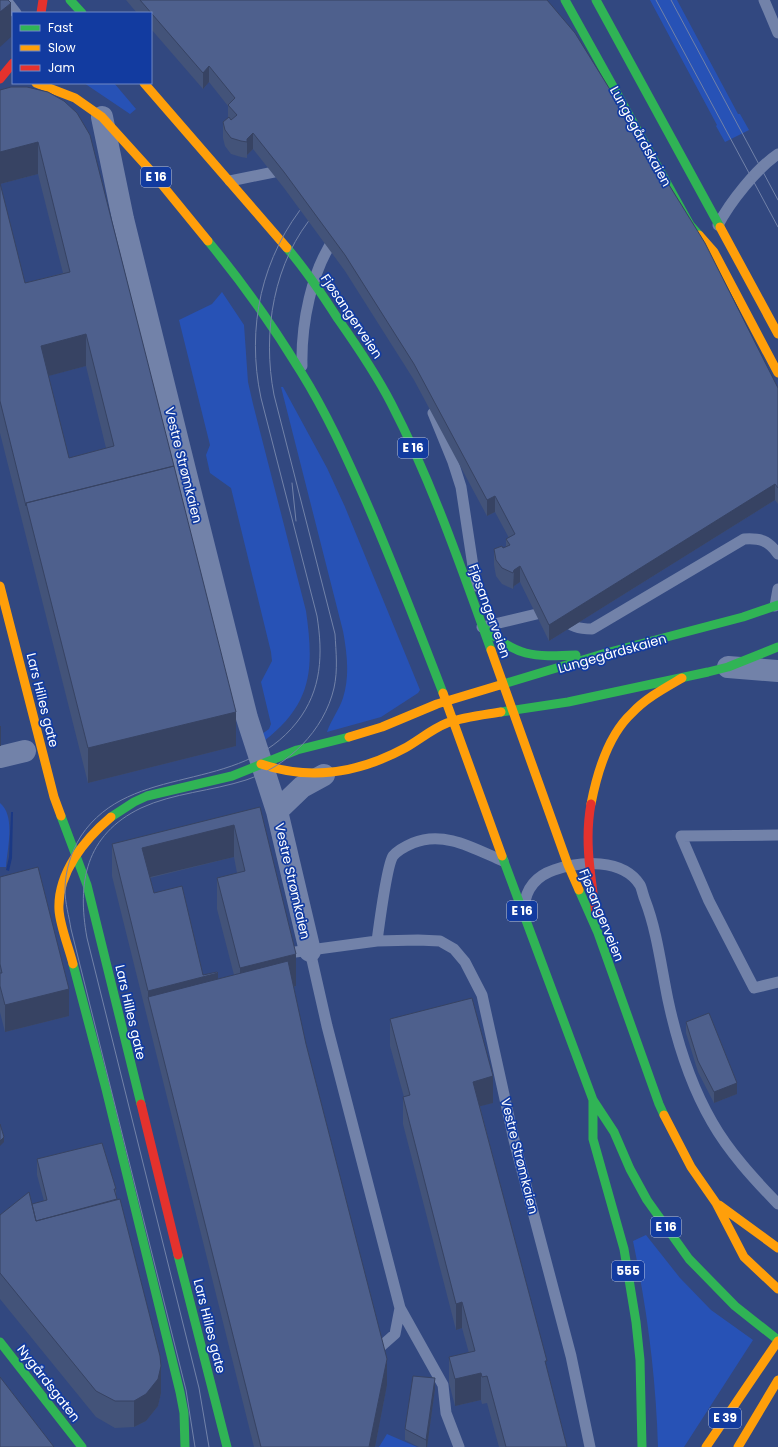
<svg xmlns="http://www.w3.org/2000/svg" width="778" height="1447" font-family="Poppins,sans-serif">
<rect width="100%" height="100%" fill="#324880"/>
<!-- green -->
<path fill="#2752b6" d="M 650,0 L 677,0 L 738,114 L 740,114 L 749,130 L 725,142 L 716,126 L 717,125 Z
M 84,83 L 114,83 L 136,109 L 130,114 Z
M 222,292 L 244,325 L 248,382 L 253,404 L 306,611 C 314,668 313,703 264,741 L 262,734 L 269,729 L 271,724 L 261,682 L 272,661 L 271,652 L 231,488 L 210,473 L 206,455 L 210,445 L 179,320 L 212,304 Z
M 281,387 L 283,387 L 327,468 L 345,507 L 420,690 L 418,693 L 381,717 L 327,732 C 331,720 339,710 343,698 C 350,676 347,653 343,631 Z
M 0,803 C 16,816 7,849 6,867 L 0,867 Z
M 646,1235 L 680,1278 L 711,1310 L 753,1340 L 684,1447 L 658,1447 C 656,1377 647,1309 633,1241 Z
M 387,1434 L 417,1447 L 379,1447 Z"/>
<!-- water -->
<path fill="#1b3985" d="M 11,812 L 13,812 L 12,858 L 9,871 L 6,870 L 9,857 Z"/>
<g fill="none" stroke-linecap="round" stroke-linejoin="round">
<!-- lane -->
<path stroke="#7282a9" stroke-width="11" d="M 6,0 L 16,13
M 764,0 L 778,33
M 230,181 L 274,172 L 285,167
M 718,225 C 730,202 757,168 778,154
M 302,366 C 301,325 311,270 336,236
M 433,413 L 453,462 L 461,487 L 476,586
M 775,606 L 778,589
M 563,616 C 569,627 580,629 592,629 L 744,539 C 760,538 768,540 778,554
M 482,627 L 545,612 L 550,608
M 778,835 L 681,836 L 709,901 L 754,988 L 778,982
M 524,907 C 526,889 536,876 554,870 C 580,861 623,858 640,885 C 642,889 643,895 645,900 C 657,931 661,966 668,1000 C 677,1042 690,1084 712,1122 C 729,1152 754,1179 778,1204
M 377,941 C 379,926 387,865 393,856 C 398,850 406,846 413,843 C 444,830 475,849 503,861
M 310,951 L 327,1026 L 400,1308 L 443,1385 L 446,1413 L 459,1447
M 288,953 L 377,941 L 418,940 L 440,941 L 454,949 L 465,962 L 482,995 L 514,1140 L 571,1356 L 590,1447
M 378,1349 L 395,1334 L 400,1308"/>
<!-- street -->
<path stroke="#7282a9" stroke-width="22" d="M 102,117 L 123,219 L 185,470 L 247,718 L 277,811 L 310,951
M 728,667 L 778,671
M 0,757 L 25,751
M 277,811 L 302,787 L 324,775"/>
<!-- fast -->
<path stroke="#30b455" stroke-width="9" d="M 70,0 L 82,13
M 565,0 L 690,225 L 699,235
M 596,0 L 720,227
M 208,241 C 242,282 273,326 301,372 C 326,412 346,456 365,499 C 393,563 418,628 443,693
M 287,248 C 306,270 322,294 338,319 C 357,346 376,374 391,403 C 432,482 461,567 491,650
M 483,627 C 517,657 532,657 576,655
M 500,685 L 606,653 L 743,617 L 778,605
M 501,712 L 568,702 L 708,672 L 728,667 L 778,647
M 61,816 L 87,885 L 141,1104
M 111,817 L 134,802 L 147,796 L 232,776 L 297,750 L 349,737
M 502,856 L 593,1100 L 614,1132 L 630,1169 L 647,1200 L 689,1259 L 735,1306 L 778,1340
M 579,890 L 598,933 L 659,1104 L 664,1115
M 73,964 L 106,1089 L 180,1392 L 184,1413 L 185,1447
M 593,1100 L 593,1139 L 624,1249 L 636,1322 L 640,1360 L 642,1447
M 178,1255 L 227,1447
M 0,1342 L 82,1447"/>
<!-- slow -->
<path stroke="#ff9f0a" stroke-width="9" d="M 36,83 L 75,98 L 102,117 L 150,170 L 208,241
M 144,83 L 287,248
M 720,227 L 778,334
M 699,235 L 714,252 L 778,373
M 0,586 L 54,797 L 61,816
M 491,650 L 568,865 L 579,890
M 443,693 L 502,856
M 349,737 L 382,727 L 437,704 L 500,685
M 261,764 C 311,781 359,773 405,748 C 419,740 432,729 447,723 C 464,717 483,715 501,712
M 591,804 C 597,773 608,735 632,713 C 646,698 665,688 682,678
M 73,964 C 69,948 60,926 59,910 C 57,873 85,839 111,817
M 664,1115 L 691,1167 L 716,1203 L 744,1257 L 778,1289
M 719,1205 L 778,1248
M 706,1447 L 778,1341
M 738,1447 L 778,1380"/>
<!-- jam -->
<path stroke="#e5322d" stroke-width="9" d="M 41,13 L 43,0
M 0,79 L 13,63
M 591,804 C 584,841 591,877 596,914
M 141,1104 L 178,1255"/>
<!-- tram -->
<path stroke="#7282a8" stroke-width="1" d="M 656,0 L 778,227
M 671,0 L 778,200
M 292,483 L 296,521
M 195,1447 L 186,1390 L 71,929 C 69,916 65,903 65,890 C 65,871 71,852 81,836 C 131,761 239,796 297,722 C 322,690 323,654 317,616 L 261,398 C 246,328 261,256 308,200
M 209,1447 L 199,1388 L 87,938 C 77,883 85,835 141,808 C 173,793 212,791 246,780 C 288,766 324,731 334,688 C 338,670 336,652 335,634 L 274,395 C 262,333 273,261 316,212"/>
</g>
<!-- wall -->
<path fill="#435379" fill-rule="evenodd" d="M 126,0 L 547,0 L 778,388 L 778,504 L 775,500 L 549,641 L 520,582 L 514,586 L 513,589 L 502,584 L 496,576 L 494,565 L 494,549 L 503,548 L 506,547 L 506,539 L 509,538 L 495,512 L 487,516 L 414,380 L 345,271 L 284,188 L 253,149 L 247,155 L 247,158 L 241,157 L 231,154 L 225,146 L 223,138 L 223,122 L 228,118 L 228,106 L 209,82 L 203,89 L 151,29 L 151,13 L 137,13 Z
M 27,87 L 236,746 L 88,783 L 0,433 L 0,90 ZM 38,174 L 63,273 L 25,283 L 0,184 ZM 86,366 L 106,448 L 69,458 L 48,376 Z
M 260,807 L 296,986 L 293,987 L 306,1044 L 387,1385 L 375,1447 L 254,1447 L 112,876 L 112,844 ZM 234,857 L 237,873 L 217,878 L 217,909 L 234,975 L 218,979 L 203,975 L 154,893 L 150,878 Z
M 0,877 L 69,1016 L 5,1032 L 0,1012 Z
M 390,1019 L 493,1103 L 480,1106 L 567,1447 L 499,1447 L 487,1403 L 482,1404 L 481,1400 L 455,1406 L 449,1383 L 449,1357 L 469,1353 L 462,1328 L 456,1330 L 403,1124 L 403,1097 L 404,1097 L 390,1046 Z
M 686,1022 L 737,1094 L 714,1103 L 698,1072 L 686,1033 Z
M 37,1159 L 116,1189 L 116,1195 L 161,1393 L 158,1406 L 146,1421 L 134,1427 L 115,1428 L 96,1417 L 0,1299 L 0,1215 L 44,1201 L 37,1175 Z
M 435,1389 L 427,1447 L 419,1447 L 405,1440 L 405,1429 Z"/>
<!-- shaded-wall -->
<path fill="#374363" d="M 11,3 L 11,37 L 0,47 L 0,12 Z
M 209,66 L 209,82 L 203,89 L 203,73 Z
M 253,133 L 253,149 L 247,155 L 247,139 Z
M 38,142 L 38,174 L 0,184 L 0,152 Z
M 86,334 L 86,366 L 41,378 L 41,346 Z
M 775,484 L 775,500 L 549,641 L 549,625 Z
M 495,496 L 495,512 L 487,516 L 487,500 Z
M 520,566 L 520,582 L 514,586 L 513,589 L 514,570 Z
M 236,712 L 236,746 L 88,783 L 88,748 Z
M 0,726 L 1,726 L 1,746 L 0,746 Z
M 234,825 L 234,857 L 142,879 L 142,848 Z
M 296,954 L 296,986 L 240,999 L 240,968 Z
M 218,973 L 218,1005 L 148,997 L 148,991 Z
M 69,989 L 69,1016 L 5,1032 L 5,1005 Z
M 493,1076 L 493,1103 L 473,1108 L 473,1082 Z
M 737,1083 L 737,1094 L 714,1103 L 714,1092 Z
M 4,1137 L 4,1142 L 0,1146 L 0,1141 Z
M 462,1302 L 462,1328 L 456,1330 L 456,1304 Z
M 387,1359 L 387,1385 L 375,1447 L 369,1447 Z
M 161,1366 L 161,1393 L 158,1406 L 146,1421 L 134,1427 L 134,1401 Z
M 481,1373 L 481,1400 L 455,1406 L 455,1379 Z
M 435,1378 L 435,1389 L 427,1447 L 426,1447 L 426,1440 Z"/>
<!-- building -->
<path fill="#4e608d" stroke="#374363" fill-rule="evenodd" d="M 0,0 L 8,0 L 11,3 L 0,12 Z
M 140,0 L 547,0 L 575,33 L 705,243 L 778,388 L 778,488 L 775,484 L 549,625 L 520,566 L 514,570 L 513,573 L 502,568 L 496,560 L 494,549 L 502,546 L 503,548 L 510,545 L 506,539 L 515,534 L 495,496 L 487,500 L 414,364 L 345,255 L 284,172 L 253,133 L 247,139 L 247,142 L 241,141 L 231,138 L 225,130 L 223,122 L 229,117 L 231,120 L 237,115 L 228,105 L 235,98 L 209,66 L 203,73 Z
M 11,87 L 27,87 L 48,92 L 64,101 L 77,113 L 90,135 L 174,466 L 26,503 L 26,506 L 0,401 L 0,183 L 25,283 L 70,272 L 38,142 L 0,152 L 0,90 ZM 86,334 L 114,446 L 69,458 L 41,346 Z
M 174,466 L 236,712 L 88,748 L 26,503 Z
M 260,807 L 296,954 L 240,968 L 217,878 L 245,871 L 234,825 L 142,848 L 154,893 L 182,886 L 203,975 L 217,972 L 218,973 L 148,991 L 112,844 Z
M 38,867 L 69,989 L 5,1005 L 0,986 L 0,973 L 2,973 L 0,964 L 0,877 Z
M 288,961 L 306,1044 L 387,1359 L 369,1447 L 261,1447 L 148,997 Z
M 472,998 L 493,1076 L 473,1082 L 547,1361 L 545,1361 L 567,1447 L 506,1447 L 487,1376 L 482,1377 L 481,1373 L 455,1379 L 449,1357 L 475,1351 L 462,1302 L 456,1304 L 403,1097 L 410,1095 L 390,1019 Z
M 709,1013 L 737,1083 L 714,1092 L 698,1061 L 686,1022 Z
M 0,1124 L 4,1137 L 0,1141 Z
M 102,1143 L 116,1189 L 114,1189 L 117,1199 L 36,1221 L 32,1204 L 47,1200 L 37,1159 Z
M 29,1192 L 36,1221 L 120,1199 L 160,1356 L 161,1366 L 158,1379 L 146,1394 L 134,1401 L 115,1401 L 96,1391 L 0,1273 L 0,1215 Z
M 413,1376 L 435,1378 L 426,1440 L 405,1429 Z
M 0,1377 L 54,1447 L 0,1447 Z"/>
<g text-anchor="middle" stroke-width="3.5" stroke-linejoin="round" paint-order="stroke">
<!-- shield labels -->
<g fill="#123ba0" stroke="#b8c4e2" stroke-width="1">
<rect x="141" y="167" width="30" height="20" rx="3"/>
<rect x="398" y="438" width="30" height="20" rx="3"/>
<rect x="507" y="901" width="30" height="20" rx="3"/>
<rect x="651" y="1217" width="30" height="20" rx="3"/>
<rect x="612" y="1261" width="32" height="20" rx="3"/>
<rect x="709" y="1408" width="32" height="20" rx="3"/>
</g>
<g font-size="12" font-weight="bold" fill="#fff">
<text x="156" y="181">E 16</text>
<text x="413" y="452">E 16</text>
<text x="522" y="915">E 16</text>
<text x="666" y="1231">E 16</text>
<text x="628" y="1275">555</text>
<text x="725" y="1422">E 39</text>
</g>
<!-- street labels -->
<g font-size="13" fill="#fff" stroke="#123ba0">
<text transform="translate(641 136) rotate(61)" y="5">Lungegårdskaien</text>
<text transform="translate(352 316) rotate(56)" y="5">Fjøsangerveien</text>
<text transform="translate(184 465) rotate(76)" y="5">Vestre Strømkaien</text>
<text transform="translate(490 611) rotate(70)" y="5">Fjøsangerveien</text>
<text transform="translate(612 653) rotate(-16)" y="5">Lungegårdskaien</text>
<text transform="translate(43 700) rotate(76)" y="5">Lars Hilles gate</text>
<text transform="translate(293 881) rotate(77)" y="5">Vestre Strømkaien</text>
<text transform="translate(602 915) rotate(68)" y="5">Fjøsangerveien</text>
<text transform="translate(131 1012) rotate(77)" y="5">Lars Hilles gate</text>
<text transform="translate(520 1156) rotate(76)" y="5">Vestre Strømkaien</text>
<text transform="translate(210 1326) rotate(76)" y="5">Lars Hilles gate</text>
<text transform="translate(49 1383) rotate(52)" y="5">Nygårdsgaten</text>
</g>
</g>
<!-- legend -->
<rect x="12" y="12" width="140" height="72" fill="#123ba0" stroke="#7189c6"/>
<rect x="20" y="25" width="20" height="6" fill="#30b455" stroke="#7189c6"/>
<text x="48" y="32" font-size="12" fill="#ffffff">Fast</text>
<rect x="20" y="45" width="20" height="6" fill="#ff9f0a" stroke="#7189c6"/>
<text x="48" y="52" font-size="12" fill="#ffffff">Slow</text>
<rect x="20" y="65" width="20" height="6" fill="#e5322d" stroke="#7189c6"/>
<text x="48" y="72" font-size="12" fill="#ffffff">Jam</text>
</svg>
